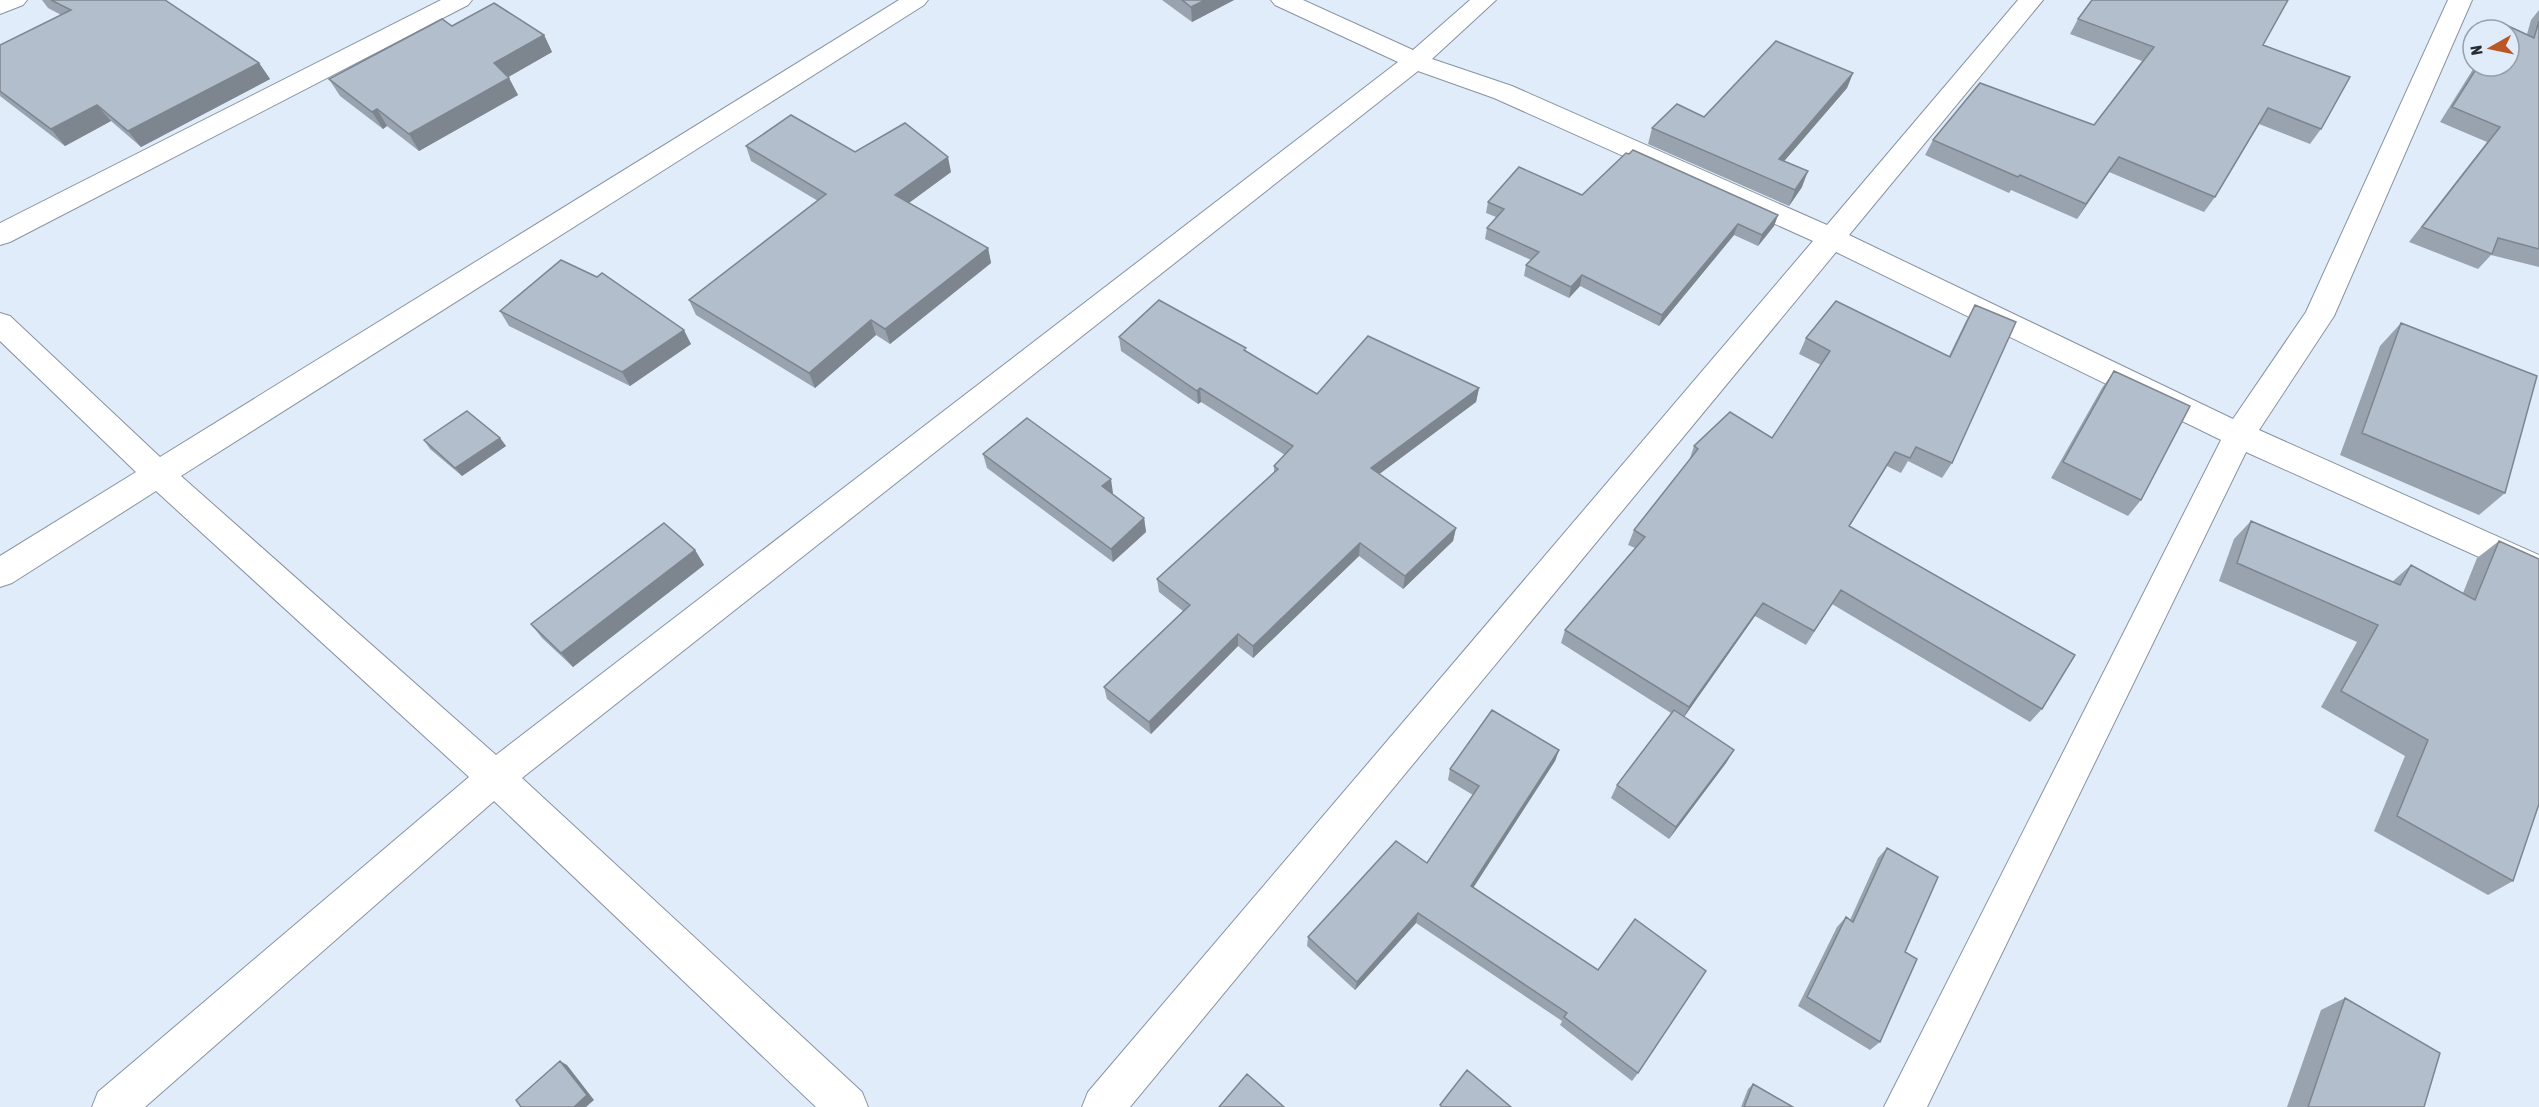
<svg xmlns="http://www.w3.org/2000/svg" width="2539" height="1107" font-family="'Asap Condensed',sans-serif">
<rect width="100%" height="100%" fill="#e0ecfa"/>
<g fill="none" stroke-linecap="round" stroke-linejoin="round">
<!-- minor casing -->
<g stroke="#8893a1" stroke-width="2">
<path id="minor" d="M 0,0 L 27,0 L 23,5 L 0,14 Z
M 441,0 L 472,0 L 468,5 L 10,242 L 0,245 L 0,223 Z
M 899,0 L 928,0 L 924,5 L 181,476 L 496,755 L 1398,62 L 1275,5 L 1271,0 L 1303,0 L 1413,50 L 1470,0 L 1496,0 L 1432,59 L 1512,86 L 1827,225 L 2018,0 L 2043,0 L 1849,235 L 2233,419 L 2306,312 L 2448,0 L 2472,0 L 2334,316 L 2259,430 L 2539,555 L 2539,584 L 2246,452 L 1927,1107 L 1884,1107 L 2221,440 L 1836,252 L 1130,1107 L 1082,1107 L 1088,1092 L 1813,241 L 1494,98 L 1418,71 L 522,778 L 862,1092 L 868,1107 L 816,1107 L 494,801 L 145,1107 L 92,1107 L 98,1092 L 469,777 L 156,491 L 12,583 L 0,587 L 0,556 L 136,472 L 0,341 L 0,313 L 10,316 L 160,457 Z"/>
</g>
<!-- minor -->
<use href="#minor" fill="#fff" fill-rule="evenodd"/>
</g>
<!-- wall -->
<path fill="#99a3af" d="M 42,0 L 165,0 L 259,63 L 270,79 L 141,147 L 111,121 L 65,146 L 0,96 L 0,45 L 61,15 L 48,8 Z
M 1162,0 L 1234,0 L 1192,22 Z
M 2539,10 L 2539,267 L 2491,255 L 2478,269 L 2409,242 L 2487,142 L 2440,122 L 2475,66 L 2509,66 L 2509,30 L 2499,30 L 2504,24 L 2527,34 L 2531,20 Z
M 2078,19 L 2263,45 L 2321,129 L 2310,144 L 2259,124 L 2215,197 L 2204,212 L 2109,172 L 2077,219 L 2011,190 L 2009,193 L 1925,155 L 1933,140 L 2094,125 L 2142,61 L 2070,34 Z
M 452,26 L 544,35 L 552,52 L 508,77 L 518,95 L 419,151 L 387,126 L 383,129 L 340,96 L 329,79 Z
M 1853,73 L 1847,88 L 1784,161 L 1802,187 L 1789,206 L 1648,144 L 1652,128 L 1704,117 Z
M 746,146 L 855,152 L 951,172 L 909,203 L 988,248 L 991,263 L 890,344 L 876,335 L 815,388 L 696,315 L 689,300 L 818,201 L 751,161 Z
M 1582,195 L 1778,215 L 1774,226 L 1758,246 L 1734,235 L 1659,326 L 1580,286 L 1569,298 L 1524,276 L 1526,265 L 1531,260 L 1485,239 L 1487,228 L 1496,217 L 1486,213 L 1488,202 Z
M 1975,305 L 1952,463 L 1942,478 L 1908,461 L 1901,473 L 1887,466 L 1849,526 L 2042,709 L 2030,722 L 1832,604 L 1806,645 L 1755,616 L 1684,717 L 1734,750 L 1726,763 L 1669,839 L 1611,798 L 1617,785 L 1671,713 L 1561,643 L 1565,630 L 1635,548 L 1628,545 L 1634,530 L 1689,461 L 1694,446 L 1772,438 L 1821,365 L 1799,354 L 1806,338 L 1949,356 L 1966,321 Z
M 500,311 L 691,344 L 630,386 L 509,326 Z
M 2401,323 L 2505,493 L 2479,515 L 2340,455 L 2380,346 Z
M 1119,337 L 1246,352 L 1317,394 L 1479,388 L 1476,402 L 1379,474 L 1456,528 L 1453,541 L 1403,589 L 1359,556 L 1253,658 L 1238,646 L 1151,734 L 1107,699 L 1104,687 L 1183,611 L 1159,592 L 1157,579 L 1274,473 L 1274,466 L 1285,455 L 1201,402 L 1198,404 L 1121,351 Z
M 2114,371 L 2141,500 L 2128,516 L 2051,478 L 2102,388 Z
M 500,438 L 506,446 L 462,476 L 430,449 L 424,440 Z
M 983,454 L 1113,493 L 1112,494 L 1144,518 L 1146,532 L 1113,562 L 987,468 Z
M 2251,521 L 2392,582 L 2411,565 L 2463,593 L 2477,558 L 2499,541 L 2513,881 L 2488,895 L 2374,831 L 2405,756 L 2321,707 L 2357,642 L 2219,581 L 2234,539 Z
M 695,550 L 704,565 L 573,667 L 542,638 L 531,624 Z
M 1559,750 L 1555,761 L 1473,887 L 1638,1073 L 1632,1081 L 1560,1025 L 1562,1021 L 1416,923 L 1355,990 L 1307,946 L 1308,937 L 1427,863 L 1473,795 L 1448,780 L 1450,769 Z
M 1887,848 L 1905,952 L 1880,1042 L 1870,1050 L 1798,1006 L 1837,927 L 1846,917 L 1850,920 L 1878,858 Z
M 2345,998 L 2424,1107 L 2287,1107 L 2321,1010 Z
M 1753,1084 L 1793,1107 L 1741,1107 L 1748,1089 Z"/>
<!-- shaded-wall -->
<path fill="#7d858f" d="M 1205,0 L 1234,0 L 1192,22 L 1191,7 Z
M 544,35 L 552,52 L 503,80 L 494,63 Z
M 259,63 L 270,79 L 141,147 L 128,131 Z
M 1853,73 L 1847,88 L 1773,174 L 1779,159 Z
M 509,78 L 518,95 L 419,151 L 409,134 Z
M 97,105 L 111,121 L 65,146 L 51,129 Z
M 377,109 L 387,126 L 383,129 L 372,112 Z
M 948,157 L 951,172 L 899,210 L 895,195 Z
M 2119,157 L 2109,172 L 2077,219 L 2086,204 Z
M 1808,171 L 1802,187 L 1789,206 L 1795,190 Z
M 1778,215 L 1774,226 L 1758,246 L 1762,235 Z
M 1738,224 L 1734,235 L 1659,326 L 1662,315 Z
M 988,248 L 991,263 L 890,344 L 885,329 Z
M 1582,275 L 1580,286 L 1569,298 L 1571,287 Z
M 871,320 L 876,335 L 815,388 L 809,373 Z
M 684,330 L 691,344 L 630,386 L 622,372 Z
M 1200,388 L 1201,402 L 1198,404 L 1197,391 Z
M 1479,388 L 1476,402 L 1370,481 L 1371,468 Z
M 500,438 L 506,446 L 462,476 L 455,468 Z
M 1895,452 L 1887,466 L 1841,540 L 1849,526 Z
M 1111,479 L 1113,493 L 1105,501 L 1102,486 Z
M 1144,518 L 1146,532 L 1113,562 L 1111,549 Z
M 1456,528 L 1453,541 L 1403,589 L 1405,576 Z
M 1360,543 L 1359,556 L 1253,658 L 1253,646 Z
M 695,550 L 704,565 L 573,667 L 561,653 Z
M 1763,603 L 1755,616 L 1682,720 L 1689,707 Z
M 1238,634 L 1238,646 L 1151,734 L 1149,722 Z
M 1559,750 L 1555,761 L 1468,896 L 1471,886 Z
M 1734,750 L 1726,763 L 1669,839 L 1676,827 Z
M 1418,913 L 1416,923 L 1355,990 L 1357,982 Z
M 560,1061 L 567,1065 L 594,1100 L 586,1107 L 574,1107 Z"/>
<!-- building -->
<path fill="#b2becc" stroke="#7d858f" stroke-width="1.5" d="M 51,0 L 165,0 L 259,63 L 128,131 L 97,105 L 51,129 L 0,91 L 0,45 L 71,10 Z
M 1182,0 L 1205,0 L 1191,7 Z
M 2092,0 L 2288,0 L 2263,45 L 2350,77 L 2321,129 L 2268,108 L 2215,197 L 2119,157 L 2086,204 L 2020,175 L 2018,177 L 1933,140 L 1980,83 L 2094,125 L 2154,47 L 2078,19 Z
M 494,3 L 544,35 L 494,63 L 509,78 L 409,134 L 377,109 L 372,112 L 329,79 L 442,19 L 452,26 Z
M 2539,21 L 2539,249 L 2498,238 L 2492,254 L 2422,227 L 2500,127 L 2452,107 L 2478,66 L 2509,66 L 2509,30 L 2500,30 L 2504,24 L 2534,38 Z
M 1776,41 L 1853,73 L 1779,159 L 1808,171 L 1795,190 L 1652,128 L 1677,104 L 1704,117 Z
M 791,115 L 855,152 L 905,123 L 948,157 L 895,195 L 988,248 L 885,329 L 871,320 L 809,373 L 689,300 L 826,194 L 746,146 Z
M 1633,150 L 1778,215 L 1762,235 L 1738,224 L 1662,315 L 1582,275 L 1571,287 L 1526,265 L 1539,252 L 1487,228 L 1504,209 L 1488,202 L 1519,167 L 1582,195 L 1626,153 L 1629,154 Z
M 561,260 L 597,277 L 602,273 L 684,330 L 622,372 L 500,311 Z
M 1159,300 L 1246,348 L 1244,350 L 1317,394 L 1368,336 L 1479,388 L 1371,468 L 1456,528 L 1405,576 L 1360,543 L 1253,646 L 1238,634 L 1149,722 L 1104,687 L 1190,605 L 1157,579 L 1278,469 L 1274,466 L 1293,446 L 1200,388 L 1197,391 L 1119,337 Z
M 1836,301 L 1950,357 L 1975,305 L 2016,322 L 1952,463 L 1916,447 L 1910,458 L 1895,452 L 1849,526 L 2075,655 L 2042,709 L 1841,590 L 1814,631 L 1763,603 L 1689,707 L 1565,630 L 1645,537 L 1634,530 L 1698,449 L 1694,446 L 1730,412 L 1772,438 L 1830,351 L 1806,338 Z
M 2401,323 L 2537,376 L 2505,493 L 2362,433 Z
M 2114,371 L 2190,406 L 2141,500 L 2063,462 Z
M 467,411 L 500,438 L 455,468 L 424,440 Z
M 1027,418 L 1111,479 L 1102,486 L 1144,518 L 1111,549 L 983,454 Z
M 2251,521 L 2400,585 L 2411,565 L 2475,600 L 2499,541 L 2539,559 L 2539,804 L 2513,881 L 2397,816 L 2428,740 L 2341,691 L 2378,625 L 2237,563 Z
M 664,523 L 695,550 L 561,653 L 531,624 Z
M 1492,710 L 1559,750 L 1471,886 L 1598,970 L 1635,919 L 1706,971 L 1638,1073 L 1564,1017 L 1567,1013 L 1418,913 L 1357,982 L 1308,937 L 1396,841 L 1427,863 L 1479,786 L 1450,769 Z
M 1674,710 L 1734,750 L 1676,827 L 1617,785 Z
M 1887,848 L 1938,877 L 1905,952 L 1917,959 L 1880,1042 L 1807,997 L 1846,917 L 1853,922 Z
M 2345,998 L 2440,1053 L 2424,1107 L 2308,1107 Z
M 560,1061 L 587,1095 L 574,1107 L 521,1107 L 516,1100 Z
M 1467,1070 L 1511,1107 L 1442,1107 L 1440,1105 Z
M 1247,1074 L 1284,1107 L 1219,1107 Z
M 1753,1084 L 1793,1107 L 1744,1107 Z"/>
<!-- north arrow -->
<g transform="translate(2491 48) rotate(261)"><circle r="28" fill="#e0ecfa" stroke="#969faa" stroke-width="1.5"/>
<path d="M0-4.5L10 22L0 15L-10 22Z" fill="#bb5627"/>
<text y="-9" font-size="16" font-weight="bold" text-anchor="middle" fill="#272c31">N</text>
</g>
</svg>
